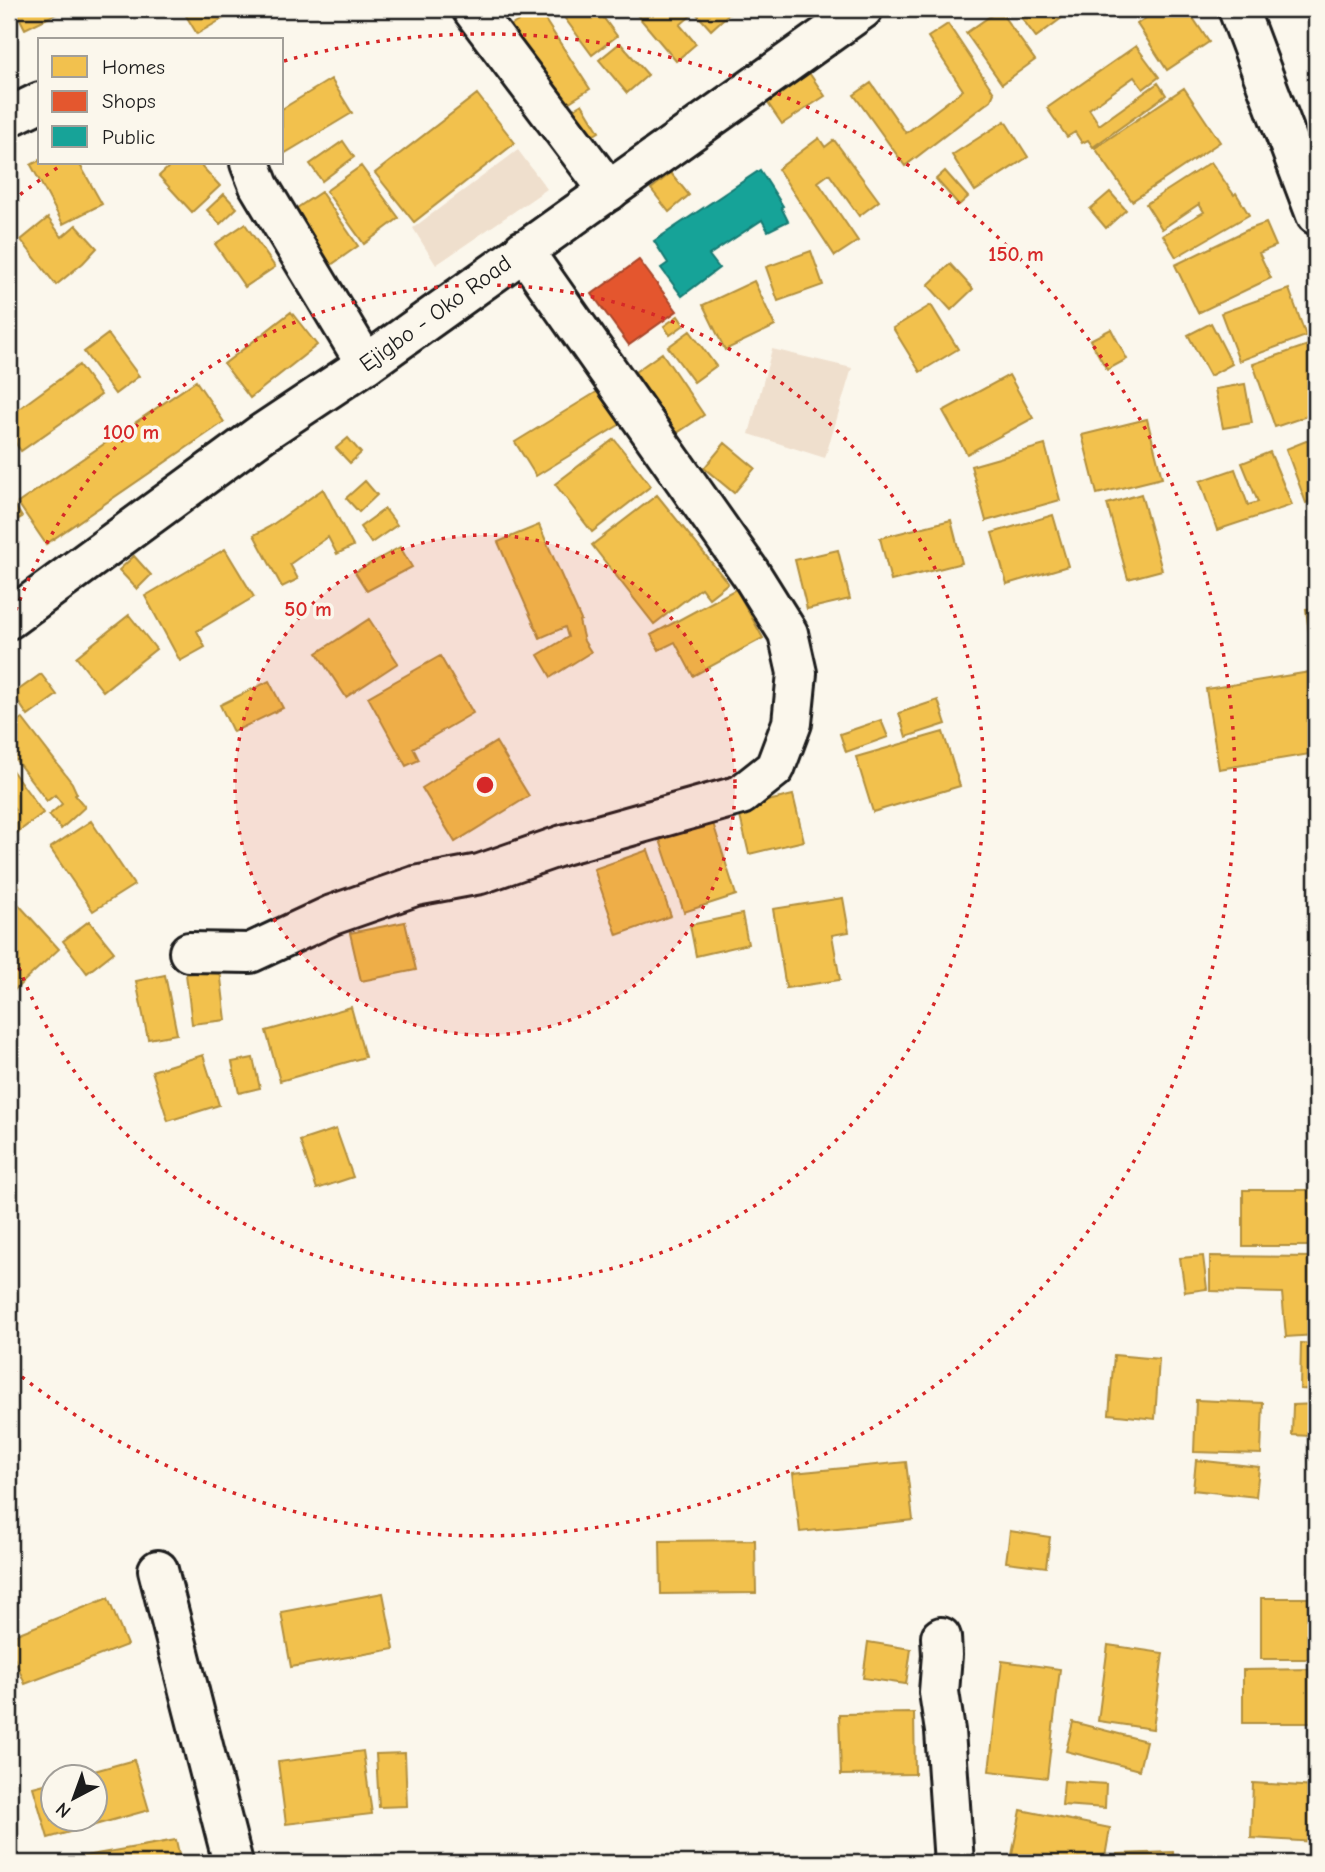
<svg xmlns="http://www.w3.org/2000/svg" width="1325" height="1872" font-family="'Comic Neue',sans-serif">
<rect width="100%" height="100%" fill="#fbf7ec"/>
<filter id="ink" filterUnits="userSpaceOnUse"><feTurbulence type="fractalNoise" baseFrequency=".0143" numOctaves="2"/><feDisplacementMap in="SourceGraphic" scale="14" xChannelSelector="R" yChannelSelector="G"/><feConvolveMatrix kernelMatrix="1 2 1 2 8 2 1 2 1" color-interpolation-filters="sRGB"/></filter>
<g filter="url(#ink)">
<!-- built -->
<path fill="#efdfcd" d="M 518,150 L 547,189 L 436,265 L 413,228 Z
M 772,349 L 852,368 L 825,458 L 749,434 Z"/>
<!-- homes -->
<path fill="#f2c14e" stroke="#b2903f" stroke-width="2" d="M 15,9 L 66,9 L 25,29 Z
M 182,9 L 239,9 L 197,34 Z
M 538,9 L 590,89 L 558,109 L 507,28 Z
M 558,9 L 597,9 L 617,36 L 592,55 Z
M 632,9 L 733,9 L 733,10 L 711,30 L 695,12 L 680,25 L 696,44 L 676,61 Z
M 1015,9 L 1074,9 L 1036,37 Z
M 1159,9 L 1187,9 L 1209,42 L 1167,70 L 1137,24 Z
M 1306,9 L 1316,9 L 1316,28 Z
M 999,10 L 1035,60 L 1002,84 L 966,33 Z
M 948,24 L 994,93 L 991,100 L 905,166 L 854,95 L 871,83 L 906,133 L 963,90 L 928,37 Z
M 620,43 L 648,75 L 627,93 L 599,60 Z
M 1136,46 L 1159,77 L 1143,89 L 1134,77 L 1089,109 L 1095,118 L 1099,125 L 1158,83 L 1166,95 L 1093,147 L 1088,140 L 1082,143 L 1075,132 L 1067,137 L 1047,108 Z
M 805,67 L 825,96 L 782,124 L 763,96 Z
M 331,79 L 352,113 L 282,155 L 282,109 Z
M 1184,88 L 1220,142 L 1132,201 L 1095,148 Z
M 477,94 L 515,143 L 414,222 L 375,173 Z
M 582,104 L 599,132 L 589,138 L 572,110 Z
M 1005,121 L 1028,157 L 975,191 L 952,155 Z
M 819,138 L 825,147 L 834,140 L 879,201 L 859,216 L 829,174 L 818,182 L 858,241 L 835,256 L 778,169 Z
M 343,141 L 354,157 L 322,181 L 310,164 Z
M 40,160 L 40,163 L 79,163 L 102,204 L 63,224 L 31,165 Z
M 1211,162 L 1234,195 L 1236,193 L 1249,215 L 1176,257 L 1163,235 L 1204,212 L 1199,204 L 1162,229 L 1146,204 Z
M 173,163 L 199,163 L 220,186 L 192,212 L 159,176 Z
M 361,166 L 399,218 L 364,244 L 326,191 Z
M 945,171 L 968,197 L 959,205 L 936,179 Z
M 671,173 L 689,195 L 669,212 L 651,189 Z
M 321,192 L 358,246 L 331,265 L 294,210 Z
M 1110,192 L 1126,210 L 1106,228 L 1090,209 Z
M 224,194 L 237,208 L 220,224 L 207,210 Z
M 48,218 L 62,237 L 76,225 L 97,248 L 83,263 L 56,285 L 21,240 Z
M 1266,223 L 1276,246 L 1259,253 L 1271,278 L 1198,313 L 1175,265 L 1247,230 Z
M 245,224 L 275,267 L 245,287 L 215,244 Z
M 811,251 L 823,285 L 778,301 L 766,267 Z
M 950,264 L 973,289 L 951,310 L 928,285 Z
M 754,281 L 775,326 L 725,350 L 703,305 Z
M 1289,289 L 1306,336 L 1239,361 L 1221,313 Z
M 931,305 L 958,349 L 920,372 L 893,328 Z
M 291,312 L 317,345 L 250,398 L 224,364 Z
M 678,316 L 684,325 L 670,335 L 664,326 Z
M 1211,323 L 1232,364 L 1210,376 L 1188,335 Z
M 1111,329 L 1127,359 L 1107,370 L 1090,340 Z
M 690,331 L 716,366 L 694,382 L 668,347 Z
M 108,334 L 139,376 L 115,394 L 84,352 Z
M 1311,344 L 1316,359 L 1316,413 L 1275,427 L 1253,364 Z
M 662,353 L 704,415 L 677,433 L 635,372 Z
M 79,365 L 101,395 L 21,451 L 14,441 L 9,445 L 9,416 Z
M 1009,375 L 1033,418 L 967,454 L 943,411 Z
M 196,381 L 224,422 L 46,544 L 18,503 Z
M 1245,384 L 1252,423 L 1223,428 L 1215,389 Z
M 608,385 L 629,419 L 536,476 L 515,442 Z
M 1147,419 L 1162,478 L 1097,494 L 1082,435 Z
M 1316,437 L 1316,499 L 1306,503 L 1286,449 Z
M 348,438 L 361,453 L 350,463 L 336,448 Z
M 614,439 L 651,486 L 592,532 L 555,484 Z
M 725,443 L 755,468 L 734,493 L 704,468 Z
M 1045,445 L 1060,500 L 986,521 L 971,466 Z
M 1270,452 L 1292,505 L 1217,530 L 1200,481 L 1235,469 L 1248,505 L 1258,502 L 1242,463 Z
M 365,481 L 377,495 L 359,512 L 346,498 Z
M 323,489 L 353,546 L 337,554 L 328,537 L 290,564 L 298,579 L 282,587 L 254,535 L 269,527 Z
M 1141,494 L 1162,570 L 1128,579 L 1107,504 Z
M 657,495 L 728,583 L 709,598 L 701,588 L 654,624 L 592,545 Z
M 9,496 L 22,517 L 9,524 Z
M 385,509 L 397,525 L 371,543 L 360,527 Z
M 1053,515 L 1068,566 L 1007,584 L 992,533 Z
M 951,520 L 962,563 L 891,581 L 880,538 Z
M 539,525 L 581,620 L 579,621 L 584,641 L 591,652 L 551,677 L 538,655 L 568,637 L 565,627 L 540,638 L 498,542 Z
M 400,547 L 412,567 L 367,591 L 355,572 Z
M 225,549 L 254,597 L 197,631 L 205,647 L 180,661 L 145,596 Z
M 838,550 L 850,599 L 807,609 L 795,560 Z
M 134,556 L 151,575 L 137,589 L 119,570 Z
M 736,589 L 763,638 L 693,676 L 675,642 L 659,650 L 651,635 Z
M 1316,608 L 1316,656 L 1312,656 L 1306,609 Z
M 129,615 L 156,649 L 103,691 L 76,657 Z
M 369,619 L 398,663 L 346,697 L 317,653 Z
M 440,656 L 473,713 L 413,748 L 419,760 L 406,766 L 368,697 Z
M 1316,671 L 1316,753 L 1219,769 L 1206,689 Z
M 41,674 L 57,695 L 28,716 L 13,694 Z
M 269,681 L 283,708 L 233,732 L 220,705 Z
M 938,700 L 946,724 L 906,737 L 899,713 Z
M 22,718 L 72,783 L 77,794 L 75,795 L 85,807 L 61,829 L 49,815 L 62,804 L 55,795 L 47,801 L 9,751 L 9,728 Z
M 881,720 L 888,737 L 846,752 L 840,734 Z
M 943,732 L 960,786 L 873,812 L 856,757 Z
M 496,742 L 529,796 L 455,842 L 422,788 Z
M 9,766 L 43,813 L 9,839 L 9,815 L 15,810 L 9,802 Z
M 1316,783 L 1316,809 L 1309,785 Z
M 793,795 L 804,841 L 749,854 L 738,808 Z
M 712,820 L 736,895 L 684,912 L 659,837 Z
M 91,821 L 134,885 L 93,911 L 50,848 Z
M 648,850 L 671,916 L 617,935 L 594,869 Z
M 9,877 L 19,887 L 9,897 Z
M 843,898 L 849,932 L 832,935 L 840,980 L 786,988 L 773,909 Z
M 19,905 L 59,949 L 9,995 L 9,915 Z
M 742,914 L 748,944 L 696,956 L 690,925 Z
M 89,921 L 114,952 L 87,973 L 63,941 Z
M 405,922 L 416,970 L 361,981 L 350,933 Z
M 220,970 L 226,1020 L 192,1024 L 186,974 Z
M 165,975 L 177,1034 L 148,1039 L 136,981 Z
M 351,1007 L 365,1057 L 280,1081 L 266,1031 Z
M 203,1055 L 219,1105 L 168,1121 L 152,1071 Z
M 253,1058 L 260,1088 L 239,1093 L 232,1062 Z
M 336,1129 L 353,1177 L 317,1189 L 300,1141 Z
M 1243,1190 L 1316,1190 L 1316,1246 L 1243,1246 Z
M 1203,1256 L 1207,1289 L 1185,1292 L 1180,1258 Z
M 1210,1256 L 1316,1257 L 1316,1335 L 1286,1337 L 1282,1293 L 1210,1291 Z
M 9,1312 L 18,1324 L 9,1331 Z
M 1301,1343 L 1316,1344 L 1316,1390 L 1300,1389 Z
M 1114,1355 L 1159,1359 L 1155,1419 L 1109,1414 Z
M 1196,1400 L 1263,1403 L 1261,1454 L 1194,1452 Z
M 1316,1404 L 1316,1421 L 1310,1421 L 1310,1436 L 1292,1435 L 1293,1405 Z
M 1196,1460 L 1259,1467 L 1256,1497 L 1193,1490 Z
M 906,1462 L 913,1520 L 800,1532 L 793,1473 Z
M 1010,1531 L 1050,1537 L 1046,1567 L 1006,1562 Z
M 755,1540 L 756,1593 L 661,1594 L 660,1541 Z
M 383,1593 L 394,1649 L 291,1667 L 281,1612 Z
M 108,1598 L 127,1645 L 25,1684 L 9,1645 L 9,1637 Z
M 1261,1598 L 1316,1598 L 1316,1659 L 1261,1659 Z
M 868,1642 L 911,1649 L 906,1684 L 863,1678 Z
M 1108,1645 L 1163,1653 L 1153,1729 L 1098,1721 Z
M 1002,1661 L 1060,1669 L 1047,1778 L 989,1771 Z
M 1316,1669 L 1316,1723 L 1243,1723 L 1243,1670 Z
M 914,1713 L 915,1774 L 841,1775 L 839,1714 Z
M 1073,1722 L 1146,1741 L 1139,1770 L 1066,1751 Z
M 363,1751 L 372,1814 L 286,1824 L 278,1762 Z
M 405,1753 L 407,1806 L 379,1807 L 376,1754 Z
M 134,1760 L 149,1810 L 48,1838 L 33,1787 L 52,1782 L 52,1820 L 94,1820 L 94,1778 L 69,1778 Z
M 1064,1781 L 1106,1784 L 1105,1808 L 1062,1805 Z
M 1253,1783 L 1316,1787 L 1316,1842 L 1251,1838 Z
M 1021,1810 L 1110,1828 L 1104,1863 L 1050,1863 L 1012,1855 Z
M 176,1840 L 181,1863 L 51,1862 Z
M 1173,1852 L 1174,1863 L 1117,1863 L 1117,1854 Z
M 1316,1862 L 1316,1863 L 1195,1863 Z"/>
<!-- shops -->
<path fill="#e4572e" stroke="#a84529" stroke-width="2" d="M 639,260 L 677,311 L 629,345 L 592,294 Z"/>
<!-- public -->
<path fill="#17a398" stroke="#187a73" stroke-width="2" d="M 760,170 L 783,206 L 781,207 L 788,221 L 768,231 L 762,220 L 709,255 L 719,268 L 682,296 L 661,268 L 668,263 L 654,241 Z"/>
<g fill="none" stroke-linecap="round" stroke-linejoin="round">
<!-- minor casing -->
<g stroke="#1c1c1c" stroke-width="44">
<path id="minor" d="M 472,9 L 609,191
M 1238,9 L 1316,215
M 9,117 L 40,102
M 250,163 L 259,186 L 366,364
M 189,952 L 250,953 L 332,915 L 415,886 L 480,874 L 563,845 L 741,795 L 775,768 L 792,723 L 797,673 L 788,633 L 751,574 L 523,250
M 158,1570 L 233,1863
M 941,1637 L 942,1655 L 939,1692 L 945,1731 L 954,1863"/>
</g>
<!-- major casing -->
<g stroke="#1c1c1c" stroke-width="44">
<path id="major" d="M 9,619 L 261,434 L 366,364 L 863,9"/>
</g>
<!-- minor -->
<use href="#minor" stroke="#fbf7ec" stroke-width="38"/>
<!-- major -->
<use href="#major" stroke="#fbf7ec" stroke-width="38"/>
</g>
</g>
<!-- distance rings -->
<circle cx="485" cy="785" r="250" fill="#d62828" fill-opacity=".12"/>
<g fill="none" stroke="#d62828" stroke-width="3.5" stroke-dasharray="3.5 7">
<circle cx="485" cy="785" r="250"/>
<path d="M9 630A500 500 0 1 1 9 940"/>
<path d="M12 201A751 751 0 0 1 60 166M284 61A751 751 0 1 1 12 1369"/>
</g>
<g text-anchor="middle" stroke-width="7" stroke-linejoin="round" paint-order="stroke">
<!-- street labels -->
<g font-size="23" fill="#1c1c1c" stroke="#fbf7ec">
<text transform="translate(435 313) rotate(-36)" y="8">Ejigbo - Oko Road</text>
</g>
</g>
<circle cx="485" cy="785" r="10" fill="#d62828" stroke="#fbf7ec" stroke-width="3.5"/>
<g font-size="21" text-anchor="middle" font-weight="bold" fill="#d62828" stroke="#fbf7ec" stroke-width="7" stroke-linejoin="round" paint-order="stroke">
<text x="1016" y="261">150 m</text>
<text x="131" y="439">100 m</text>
<text x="308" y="616">50 m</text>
</g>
<!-- margin -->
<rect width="1325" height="1872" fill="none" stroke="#fbf7ec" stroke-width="35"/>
<rect x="18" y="18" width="1290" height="1837" fill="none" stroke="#1c1c1c" stroke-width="2.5" filter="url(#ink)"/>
<!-- legend -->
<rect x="38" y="38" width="245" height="126" fill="#fbf7ec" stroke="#a29f99" stroke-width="2"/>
<rect x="52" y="56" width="35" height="21" fill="#f2c14e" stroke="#a29f99" stroke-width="2"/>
<text x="102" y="74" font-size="21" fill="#1c1c1c">Homes</text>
<rect x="52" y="91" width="35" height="21" fill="#e4572e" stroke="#a29f99" stroke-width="2"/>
<text x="102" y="108" font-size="21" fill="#1c1c1c">Shops</text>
<rect x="52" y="126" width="35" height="21" fill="#17a398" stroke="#a29f99" stroke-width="2"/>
<text x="102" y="144" font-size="21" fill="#1c1c1c">Public</text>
<!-- north arrow -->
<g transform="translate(74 1798) rotate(221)"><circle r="33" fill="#fbf7ec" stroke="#a29f99" stroke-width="2"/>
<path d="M0-5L12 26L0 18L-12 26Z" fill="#1c1c1c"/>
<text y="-10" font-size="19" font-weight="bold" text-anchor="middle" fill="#1c1c1c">N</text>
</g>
</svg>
